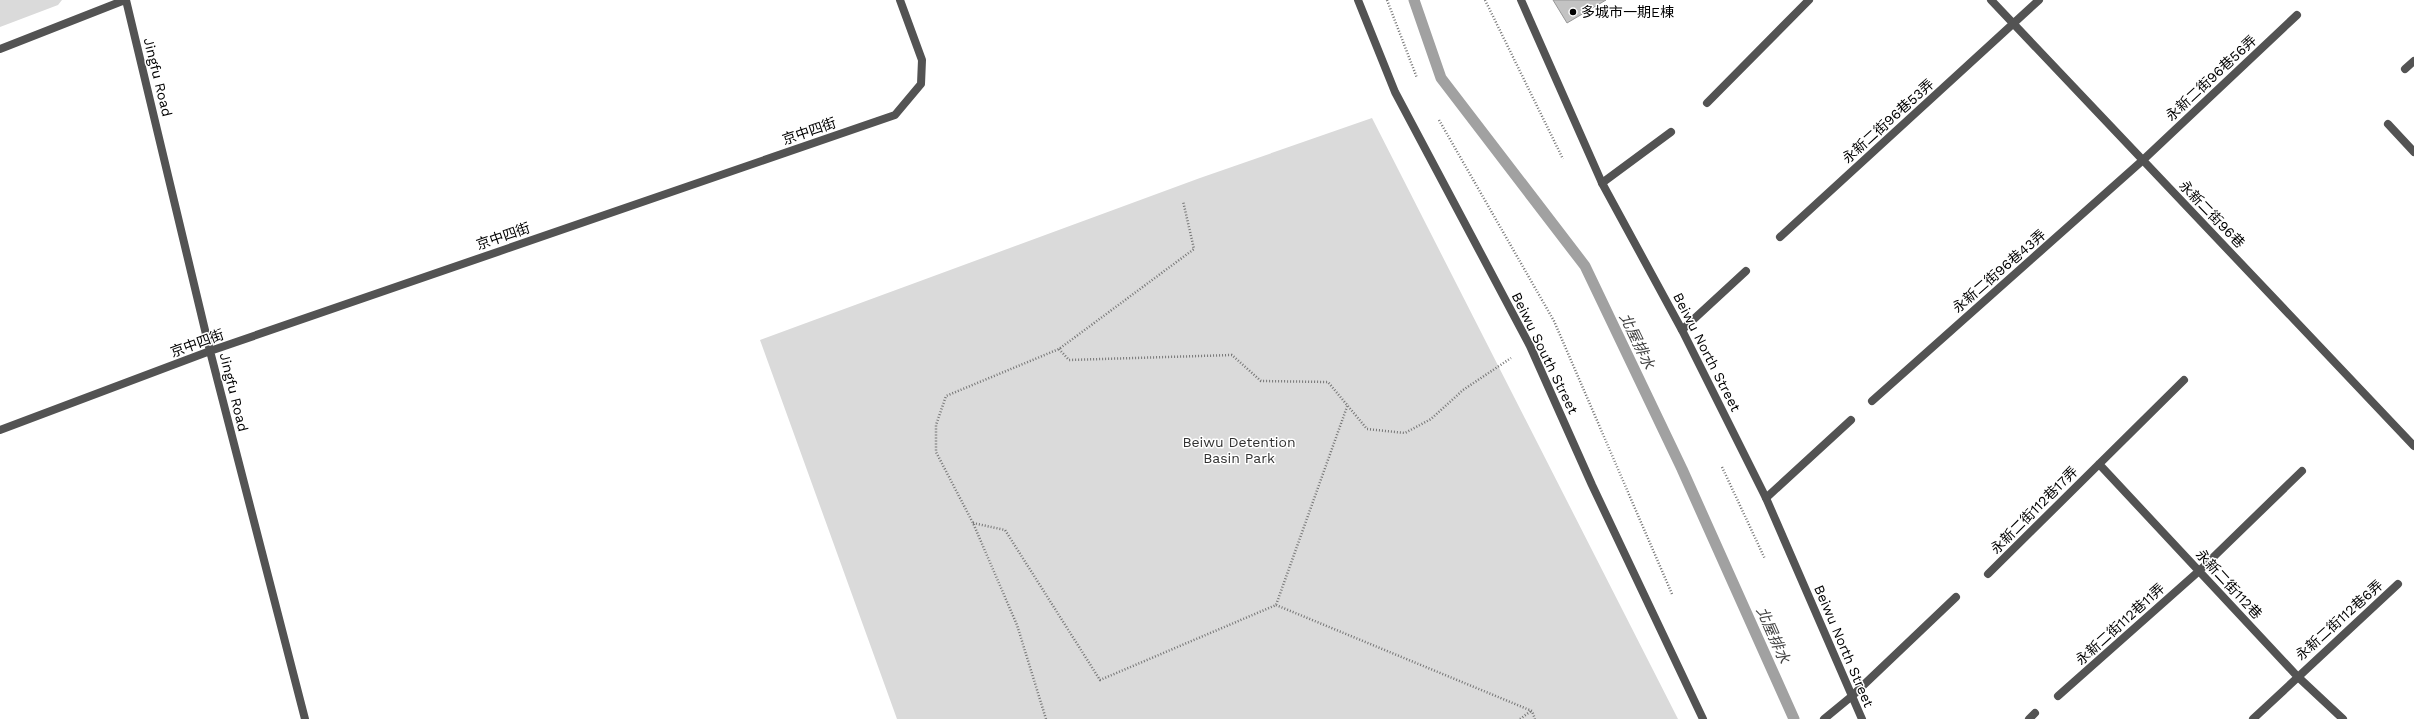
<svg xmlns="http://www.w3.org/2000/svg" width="2414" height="719" font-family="'Work Sans','Noto Sans TC',sans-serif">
<rect width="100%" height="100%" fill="#fff"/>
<!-- green -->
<path fill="#dadada" d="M 0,0 L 62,0 L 58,5 L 0,27 Z
M 1372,118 L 1678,719 L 897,719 L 760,340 L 1200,178 Z"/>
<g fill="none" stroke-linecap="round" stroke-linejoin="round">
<!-- stream -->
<path stroke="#a1a1a1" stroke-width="11" d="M 1414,0 L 1441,78 L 1585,266 L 1682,469 L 1794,719"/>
</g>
<!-- building -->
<path fill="#c3c3c3" stroke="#979797" d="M 1553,0 L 1606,0 L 1567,23 Z"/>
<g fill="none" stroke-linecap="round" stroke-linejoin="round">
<!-- path -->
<path stroke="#757575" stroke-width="2.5" stroke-dasharray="1 2" stroke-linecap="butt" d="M 1387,0 L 1417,78
M 1485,0 L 1563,159
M 1439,120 L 1554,321 L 1672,594
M 1059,349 L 1069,360 L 1232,355 L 1261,381 L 1328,382 L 1367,429 L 1405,433 L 1431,419 L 1463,390 L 1511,358
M 1722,467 L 1765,559
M 973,523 L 1005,530 L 1100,680 L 1276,605 L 1348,404
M 1276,605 L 1532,711 L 1535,719
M 1046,719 L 1017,625 L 973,523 L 936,452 L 936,425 L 946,396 L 1059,349 L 1194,249 L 1183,201
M 1520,719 L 1531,711"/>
<!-- service -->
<path stroke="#535353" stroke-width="8" d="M 1991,0 L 2414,446
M 2405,69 L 2414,61
M 1707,103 L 1809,0
M 2388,124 L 2414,152
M 1602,183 L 1671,132
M 1780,237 L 2039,0
M 1682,330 L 1746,271
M 1872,401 L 2143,160 L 2297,15
M 2099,464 L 2297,676 L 2343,719
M 1766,498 L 1851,420
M 1988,574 L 2184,380
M 1852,696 L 1956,597
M 2058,696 L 2199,571 L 2302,471
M 2029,719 L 2035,713
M 2253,719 L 2398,584"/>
<!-- minor -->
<path stroke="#535353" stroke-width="8" d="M 126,0 L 210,351 L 305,719
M 1358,0 L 1395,92 L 1530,346 L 1592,485 L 1703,719
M 1521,0 L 1602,183 L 1682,330 L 1766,498 L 1862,719
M 0,49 L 125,0
M 0,430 L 210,351 L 895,115 L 921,84 L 922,60 L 900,0
M 1824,719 L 1852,696"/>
</g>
<!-- markers -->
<circle fill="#000" stroke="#fff" stroke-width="1.5" cx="1573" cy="12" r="4"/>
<g text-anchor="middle" stroke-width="3" stroke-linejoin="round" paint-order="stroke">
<!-- poi labels -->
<g font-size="14" fill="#000" stroke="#fff" text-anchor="start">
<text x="1581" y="17">多城市一期E棟</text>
</g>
<!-- street labels -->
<g font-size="14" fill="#000" stroke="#fff">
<text transform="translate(158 77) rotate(76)" y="5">Jingfu Road</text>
<text transform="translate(2211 78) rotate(-43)" y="5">永新二街96巷56弄</text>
<text transform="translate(1888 121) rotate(-42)" y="5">永新二街96巷53弄</text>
<text transform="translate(809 131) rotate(-19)" y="5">京中四街</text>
<text transform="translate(2212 214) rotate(46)" y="5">永新二街96巷</text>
<text transform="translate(503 236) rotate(-19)" y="5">京中四街</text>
<text transform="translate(1999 271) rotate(-41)" y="5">永新二街96巷43弄</text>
<text transform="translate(197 343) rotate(-20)" y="5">京中四街</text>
<text transform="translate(1707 352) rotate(63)" y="5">Beiwu North Street</text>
<text transform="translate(1545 353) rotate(64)" y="5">Beiwu South Street</text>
<text transform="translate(234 392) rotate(76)" y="5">Jingfu Road</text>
<text transform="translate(2034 510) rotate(-45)" y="5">永新二街112巷17弄</text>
<text transform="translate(2229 584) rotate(47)" y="5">永新二街112巷</text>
<text transform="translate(2339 620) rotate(-42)" y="5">永新二街112巷6弄</text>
<text transform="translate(2120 624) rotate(-42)" y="5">永新二街112巷11弄</text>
<text transform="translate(1844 646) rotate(67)" y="5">Beiwu North Street</text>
</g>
<!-- park labels -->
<g font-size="14" fill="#313131" stroke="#fff">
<text x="1239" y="447">Beiwu Detention<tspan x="1239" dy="16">Basin Park</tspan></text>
</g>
<!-- water labels -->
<g font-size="15" font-style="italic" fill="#424242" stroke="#fff">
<text transform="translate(1637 341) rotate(64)" y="5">北屋排水</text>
<text transform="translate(1773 635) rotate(66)" y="5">北屋排水</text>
</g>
</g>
</svg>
